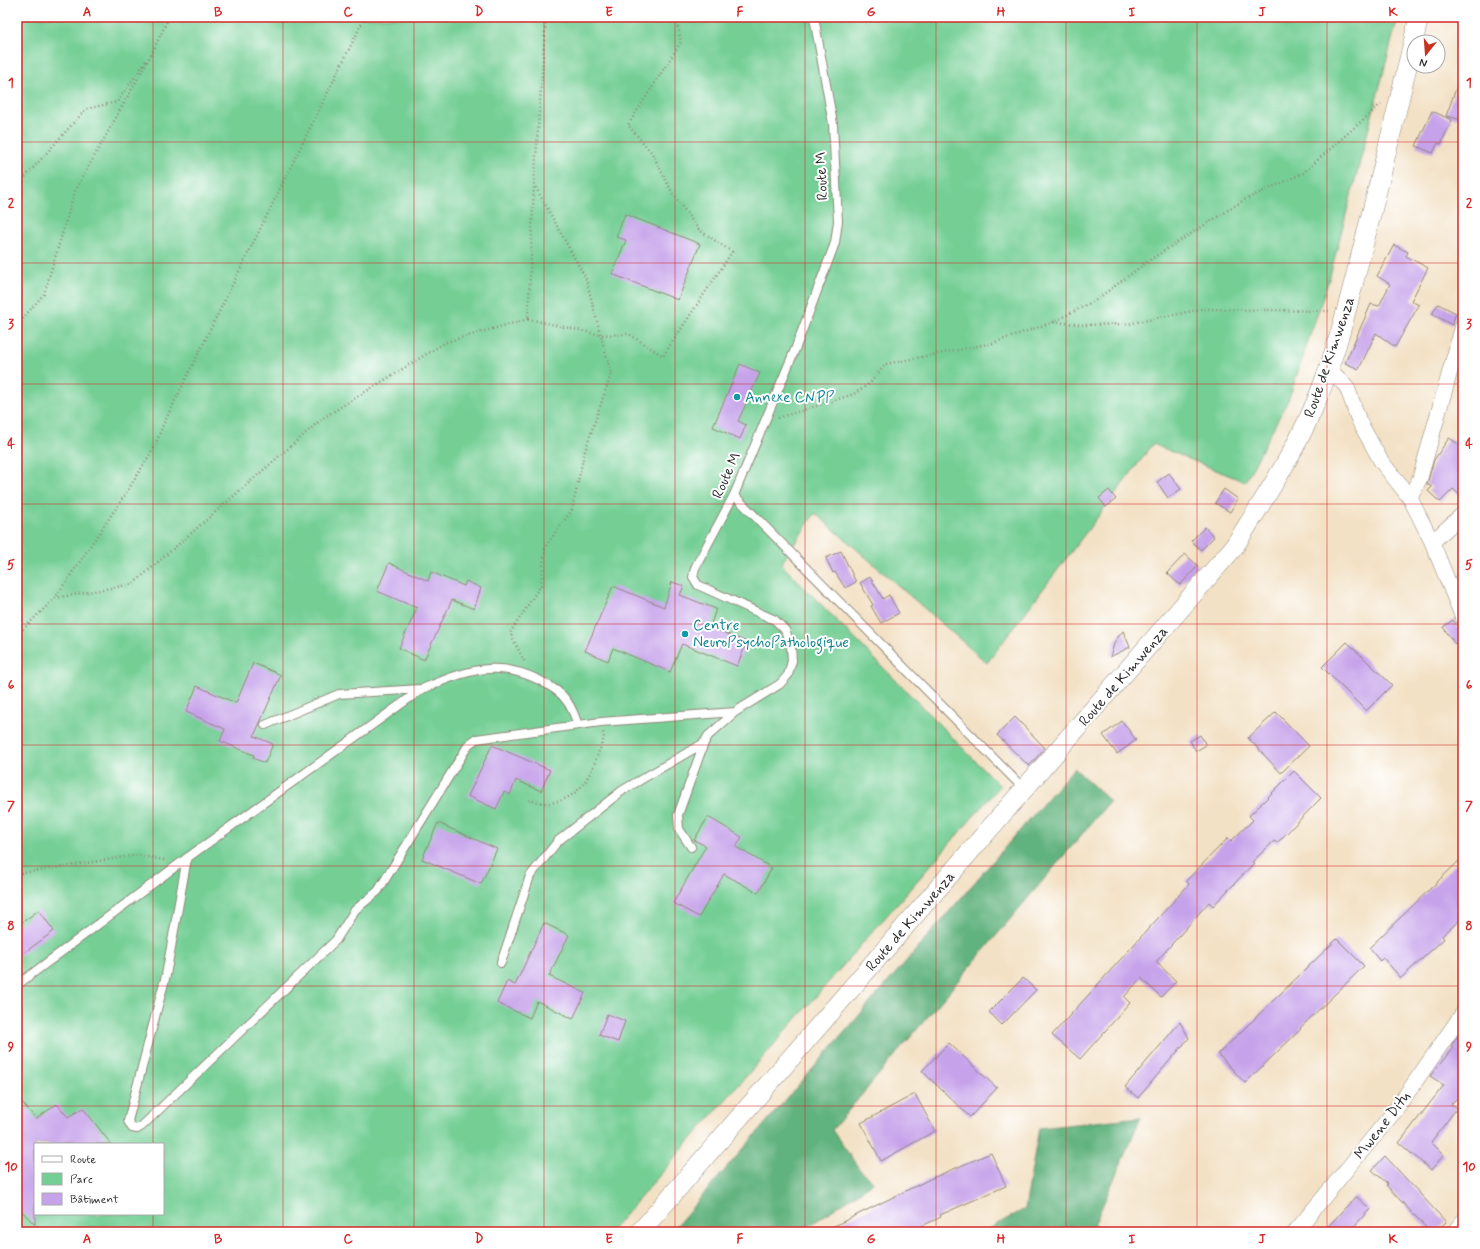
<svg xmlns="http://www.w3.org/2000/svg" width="1480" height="1249" font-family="Mynerve,sans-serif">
<rect width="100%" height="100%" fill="#fff"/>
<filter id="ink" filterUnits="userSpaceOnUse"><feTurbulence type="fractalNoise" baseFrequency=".025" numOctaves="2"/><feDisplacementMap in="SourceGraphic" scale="8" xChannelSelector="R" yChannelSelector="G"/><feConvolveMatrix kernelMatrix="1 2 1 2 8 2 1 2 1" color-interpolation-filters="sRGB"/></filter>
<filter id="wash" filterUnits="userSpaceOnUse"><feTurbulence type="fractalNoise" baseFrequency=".012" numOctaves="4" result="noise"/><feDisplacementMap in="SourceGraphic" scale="16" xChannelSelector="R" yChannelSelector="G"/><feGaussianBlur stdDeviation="0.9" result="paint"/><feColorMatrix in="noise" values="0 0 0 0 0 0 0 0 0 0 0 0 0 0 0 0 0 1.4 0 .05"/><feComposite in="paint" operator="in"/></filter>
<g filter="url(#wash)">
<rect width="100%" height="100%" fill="#f3e1c5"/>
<!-- green -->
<path fill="#75cf95" stroke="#507d60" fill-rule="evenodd" d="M 17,17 L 1398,17 L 1329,279 L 1289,398 L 1245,482 L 1153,444 L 987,663 L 815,513 L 781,564 L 1000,786 L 610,1232 L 17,1232 ZM 35,1144 L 163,1144 L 163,1214 L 35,1214 Z"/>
<!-- forest -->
<path fill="#60b27e" stroke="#466e54" d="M 1074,768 L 1110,801 L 832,1130 L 860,1170 L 874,1182 L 800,1232 L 671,1232 Z
M 1141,1117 L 1091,1232 L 983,1232 L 1025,1209 L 1039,1128 Z"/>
<g id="blocks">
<!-- building -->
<path fill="#c6a2ea" d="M 1461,75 L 1463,75 L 1463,120 L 1446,116 Z
M 1432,111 L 1452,120 L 1441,144 L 1438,143 L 1433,153 L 1416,146 Z
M 625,214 L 700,244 L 678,300 L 612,274 L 626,240 L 616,237 Z
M 1394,245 L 1408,252 L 1406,256 L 1428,268 L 1411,301 L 1419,305 L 1395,347 L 1376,333 L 1359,369 L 1345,363 L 1371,304 L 1379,306 L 1390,284 L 1377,276 Z
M 1438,304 L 1456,313 L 1452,325 L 1432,314 Z
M 740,364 L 760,373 L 738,421 L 746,425 L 740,439 L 713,427 Z
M 1449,438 L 1463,447 L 1463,498 L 1453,489 L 1440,502 L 1428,491 L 1432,487 L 1427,484 L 1434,460 Z
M 1169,473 L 1181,489 L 1168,498 L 1157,482 Z
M 1224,489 L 1238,499 L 1230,512 L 1215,503 Z
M 1109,490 L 1116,499 L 1106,507 L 1099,498 Z
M 1205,527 L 1214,537 L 1201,550 L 1191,541 Z
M 841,551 L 856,582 L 845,588 L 835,572 L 833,573 L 826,558 Z
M 1185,554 L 1198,566 L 1180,585 L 1167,573 Z
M 389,563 L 428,581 L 431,572 L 464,586 L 466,581 L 481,588 L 474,609 L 452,600 L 424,660 L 399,648 L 417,608 L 377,591 Z
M 870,577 L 883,599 L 889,595 L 899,613 L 881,623 L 871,606 L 873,605 L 860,583 Z
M 672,582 L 684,586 L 680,595 L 716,609 L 710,627 L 747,642 L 737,666 L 682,644 L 670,672 L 613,648 L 608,661 L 585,651 L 613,586 L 664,607 Z
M 1453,620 L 1463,634 L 1463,638 L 1455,644 L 1443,627 Z
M 1123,631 L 1130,647 L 1110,657 L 1115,641 Z
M 1347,642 L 1392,685 L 1366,711 L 1322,667 Z
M 253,663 L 281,675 L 254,736 L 273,744 L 265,763 L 253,758 L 254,755 L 220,741 L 225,729 L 186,712 L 197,686 L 236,703 Z
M 1276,712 L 1309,746 L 1281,773 L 1248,738 Z
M 1015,717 L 1045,748 L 1029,766 L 997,735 Z
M 1122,721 L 1136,740 L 1117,754 L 1103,735 Z
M 1200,735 L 1206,745 L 1196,751 L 1190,741 Z
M 492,745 L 550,770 L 541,791 L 516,780 L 510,795 L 504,792 L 496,809 L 468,796 Z
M 1294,771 L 1321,798 L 1277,843 L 1274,841 L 1252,862 L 1254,863 L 1213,906 L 1209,902 L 1156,962 L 1176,981 L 1161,997 L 1141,978 L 1124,997 L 1130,1003 L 1080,1059 L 1052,1035 L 1189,884 L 1186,881 L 1228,838 L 1231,841 L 1253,820 L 1249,816 Z
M 708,817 L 742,837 L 736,847 L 772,868 L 758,893 L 724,874 L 699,917 L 673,903 L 706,846 L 694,840 Z
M 438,823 L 497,849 L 481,884 L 422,859 Z
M 1463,857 L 1463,917 L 1442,936 L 1444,939 L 1401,978 L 1383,958 L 1380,961 L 1369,948 Z
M 39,910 L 54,931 L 17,958 L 17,926 Z
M 544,923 L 569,935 L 549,976 L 585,993 L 573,1019 L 537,1001 L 530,1018 L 497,1003 L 507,981 L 515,985 Z
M 1337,939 L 1364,966 L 1300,1028 L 1301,1029 L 1245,1083 L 1218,1054 Z
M 1023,978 L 1036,990 L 1002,1025 L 989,1012 Z
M 607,1014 L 625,1021 L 618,1042 L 599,1035 Z
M 1180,1022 L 1189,1038 L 1138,1098 L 1125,1087 Z
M 1458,1036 L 1461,1039 L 1463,1036 L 1463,1092 L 1451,1104 L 1457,1108 L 1431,1142 L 1444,1155 L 1431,1170 L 1399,1143 L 1444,1085 L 1430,1076 L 1453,1048 L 1451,1046 Z
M 949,1043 L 997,1088 L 970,1117 L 922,1071 Z
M 915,1094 L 935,1131 L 881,1161 L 861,1123 Z
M 17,1096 L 36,1119 L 57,1104 L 68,1117 L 83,1108 L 111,1144 L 35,1144 L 35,1225 L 17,1206 Z
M 991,1153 L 1006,1186 L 940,1215 L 941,1217 L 909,1232 L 822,1232 L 930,1179 Z
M 1385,1156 L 1446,1222 L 1435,1232 L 1430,1232 L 1386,1185 L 1388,1184 L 1372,1170 Z
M 1356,1196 L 1370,1209 L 1349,1232 L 1323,1232 Z"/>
</g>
</g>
<g filter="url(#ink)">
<use href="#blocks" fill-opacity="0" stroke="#8f8678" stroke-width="1"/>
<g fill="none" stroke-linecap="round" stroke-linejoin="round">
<!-- service casing -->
<g stroke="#8f8678" stroke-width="10">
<path id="service" d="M 734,495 L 1024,789
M 265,725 L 339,694 L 421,689
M 691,847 L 679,829 L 678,815 L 704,743 L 708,736 L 735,712 L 780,684 L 788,675 L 792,661 L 791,646 L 785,630 L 775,620 L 698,585 L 693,577 L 695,568 L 734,495 L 796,347 L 835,243 L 838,221 L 833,124 L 814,17
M 187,858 L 166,975 L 128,1121 L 132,1128 L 137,1129 L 142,1126 L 336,940 L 355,910 L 378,891 L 469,744 L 476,739 L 601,722 L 735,712
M 501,963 L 530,876 L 558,841 L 623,790 L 704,743
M 17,985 L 187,858 L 422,689 C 464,672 495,658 539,680 C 549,685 560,691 566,700 C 572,707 575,717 578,725"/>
</g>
<!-- minor casing -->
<g stroke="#8f8678" stroke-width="16">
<path id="minor" d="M 1328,368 L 1347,387 L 1359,421 L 1381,461 L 1410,498 L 1432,542 L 1463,618
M 1410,498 L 1420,478 L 1463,325
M 1432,542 L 1463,514
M 1295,1232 L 1394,1112 L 1463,1013
M 1454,1232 L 1463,1221"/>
</g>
<!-- tertiary casing -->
<g stroke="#8f8678" stroke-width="20">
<path id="tertiary" d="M 640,1232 L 1234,547 C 1262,502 1291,459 1312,411 C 1334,362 1347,309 1360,258 C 1381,178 1400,97 1419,17"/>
</g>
<!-- path -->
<path stroke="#8f8678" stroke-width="2.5" stroke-dasharray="1 3" stroke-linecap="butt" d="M 17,186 L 86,109 L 117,102 L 146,61
M 528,319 L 601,335 L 629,334 L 663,356 L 732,252 L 698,229 L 673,194 L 652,153 L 628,125 L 681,42 L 676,17
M 1054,322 L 1084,325 L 1128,324 L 1202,309 L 1329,311
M 17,334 L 24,317 L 44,294 L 75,191 L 153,51 L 169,17
M 778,418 L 854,394 L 870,383 L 886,364 L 993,343 L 1053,322 L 1096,300 L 1151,259 L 1244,200 L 1303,173 L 1381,104
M 55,598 L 133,584 L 323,418 L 446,342 L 528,319 L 534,185 L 546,17
M 17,635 L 55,598 L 125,495 L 155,446 L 163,425 L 365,17
M 524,661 L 510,633 L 541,585 L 545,547 L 572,510 L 584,454 L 611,374 L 586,279 L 535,186
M 529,800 C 535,801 544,804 550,803 C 587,797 592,768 604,738 L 603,732
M 17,874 L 137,855 L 164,860"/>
<!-- service -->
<use href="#service" stroke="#fff" stroke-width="8"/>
<!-- minor -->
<use href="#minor" stroke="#fff" stroke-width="15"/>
<!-- tertiary -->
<use href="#tertiary" stroke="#fff" stroke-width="19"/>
</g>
</g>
<!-- grid -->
<path fill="none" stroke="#d62828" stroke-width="1" stroke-opacity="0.55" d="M 153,17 L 153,1144M 283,17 L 283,1232M 414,17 L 414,1232M 544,17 L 544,1232M 675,17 L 675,1232M 805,17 L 805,1232M 936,17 L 936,1232M 1066,17 L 1066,1232M 1197,17 L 1197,1232M 1327,17 L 1327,1232M 17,142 L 1463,142M 17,263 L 1463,263M 17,384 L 1463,384M 17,504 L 1463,504M 17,624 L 1463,624M 17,745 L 1463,745M 17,866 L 1463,866M 17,986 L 1463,986M 17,1106 L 1463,1106M 153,1214 L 153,1232"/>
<!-- markers -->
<g fill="#0f9aa8" stroke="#fff" stroke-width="1.5">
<circle cx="737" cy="397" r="4"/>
<circle cx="685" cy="634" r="4"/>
</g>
<g text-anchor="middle" stroke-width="4" stroke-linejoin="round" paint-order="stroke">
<!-- street labels -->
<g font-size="15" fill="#2b2b2b" stroke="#fff">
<text transform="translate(821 176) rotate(-93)" y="5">Route M</text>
<text transform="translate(1329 357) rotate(-71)" y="5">Route de Kimwenza</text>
<text transform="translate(726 475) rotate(-66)" y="5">Route M</text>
<text transform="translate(1123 676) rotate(-49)" y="5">Route de Kimwenza</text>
<text transform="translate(910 921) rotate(-49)" y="5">Route de Kimwenza</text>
<text transform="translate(1382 1125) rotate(-52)" y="5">Mwene Ditu</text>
</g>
<!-- culture labels -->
<g font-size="15" fill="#0d838f" stroke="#fff" text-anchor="start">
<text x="745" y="402">Annexe CNPP</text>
<text x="693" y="630">Centre<tspan x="693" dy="17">NeuroPsychoPathologique</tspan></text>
</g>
</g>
<!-- margin -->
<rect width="1480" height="1249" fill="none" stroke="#fff" stroke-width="44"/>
<!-- legend -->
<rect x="34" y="1143" width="130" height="72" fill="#ffffff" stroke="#aaaaaa"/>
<rect x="42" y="1156" width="20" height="6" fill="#ffffff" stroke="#aaaaaa"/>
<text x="70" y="1163" font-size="12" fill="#2b2b2b">Route</text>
<rect x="42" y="1173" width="20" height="12" fill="#75cf95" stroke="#aaaaaa"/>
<text x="70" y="1183" font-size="12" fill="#2b2b2b">Parc</text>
<rect x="42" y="1193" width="20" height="12" fill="#c6a2ea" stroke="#aaaaaa"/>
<text x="70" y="1203" font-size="12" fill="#2b2b2b">Bâtiment</text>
<!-- north arrow -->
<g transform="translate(1426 54) rotate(197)"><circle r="19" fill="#ffffff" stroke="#aaaaaa"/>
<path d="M0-3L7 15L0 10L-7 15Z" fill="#c8321e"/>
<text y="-6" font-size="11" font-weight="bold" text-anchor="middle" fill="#2b2b2b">N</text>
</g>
<rect x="22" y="22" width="1436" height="1205" fill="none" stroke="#d62828" stroke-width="1.5"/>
<g font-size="13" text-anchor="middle" font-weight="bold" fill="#d62828">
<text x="87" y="16">A</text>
<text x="218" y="16">B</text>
<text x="348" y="16">C</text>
<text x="479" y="16">D</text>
<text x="609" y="16">E</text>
<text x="740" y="16">F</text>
<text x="871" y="16">G</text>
<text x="1001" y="16">H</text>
<text x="1132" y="16">I</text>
<text x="1262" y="16">J</text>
<text x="1393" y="16">K</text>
<text x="11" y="87">1</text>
<text x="1469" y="87">1</text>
<text x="11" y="207">2</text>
<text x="1469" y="207">2</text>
<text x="11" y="328">3</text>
<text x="1469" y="328">3</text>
<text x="11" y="448">4</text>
<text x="1469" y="448">4</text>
<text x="11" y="569">5</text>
<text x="1469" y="569">5</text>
<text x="11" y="689">6</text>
<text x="1469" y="689">6</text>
<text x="11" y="810">7</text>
<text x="1469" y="810">7</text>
<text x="11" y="930">8</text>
<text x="1469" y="930">8</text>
<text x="11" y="1051">9</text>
<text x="1469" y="1051">9</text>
<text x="11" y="1171">10</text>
<text x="1469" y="1171">10</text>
<text x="87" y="1243">A</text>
<text x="218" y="1243">B</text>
<text x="348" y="1243">C</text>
<text x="479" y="1243">D</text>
<text x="609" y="1243">E</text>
<text x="740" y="1243">F</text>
<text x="871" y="1243">G</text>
<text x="1001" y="1243">H</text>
<text x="1132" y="1243">I</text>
<text x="1262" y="1243">J</text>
<text x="1393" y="1243">K</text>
</g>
</svg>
